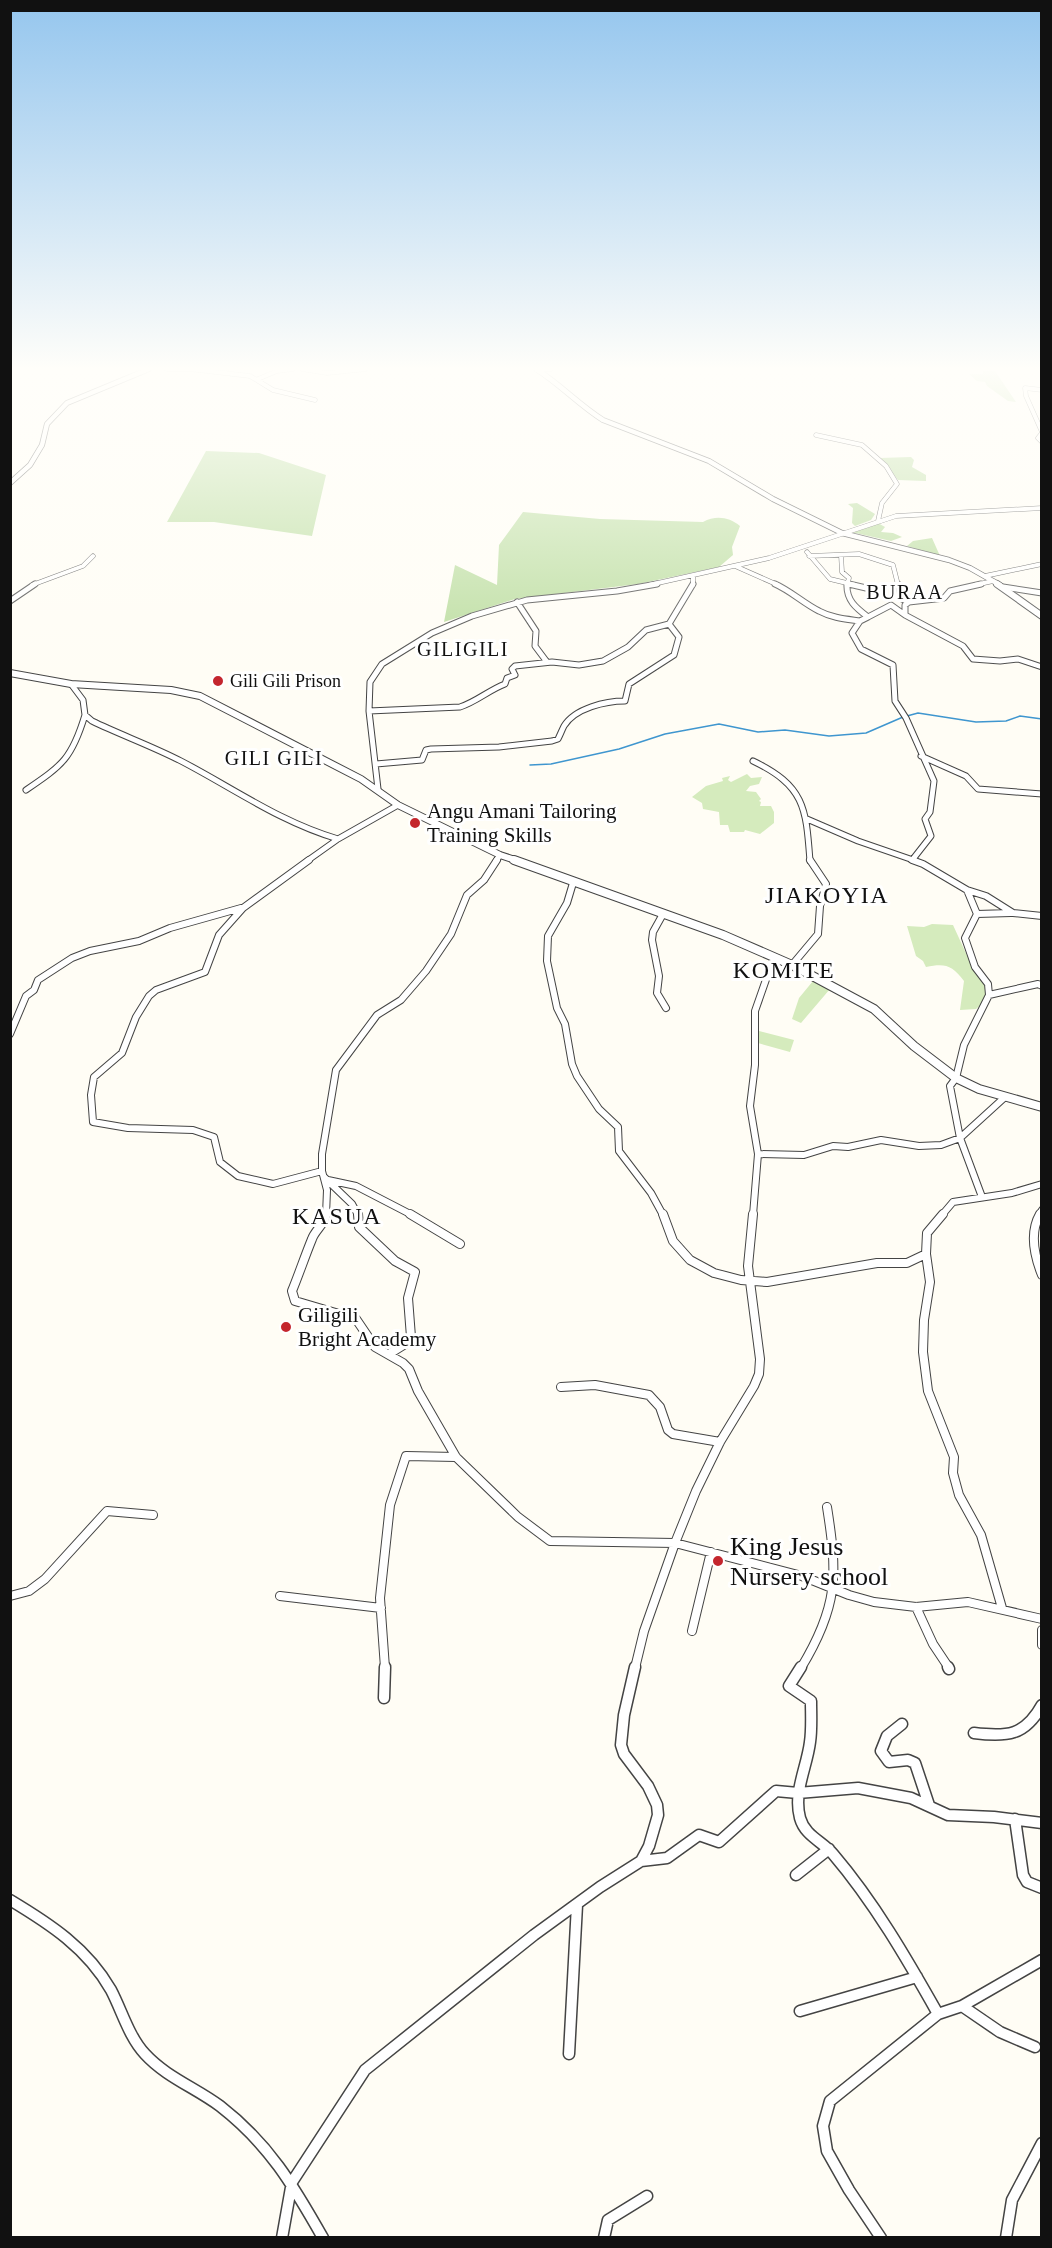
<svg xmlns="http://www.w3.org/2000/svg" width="1052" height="2248" font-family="'Times New Roman',serif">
<rect width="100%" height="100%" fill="#fffdf5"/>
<!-- green -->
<path fill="#d5ebbd" d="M 747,774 L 751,778 L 762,777 L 759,784 L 750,786 L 746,791 L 756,792 L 761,799 L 759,801 L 761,802 L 760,806 L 771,806 L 774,812 L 774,823 L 760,834 L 745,830 L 744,832 L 730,832 L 728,825 L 720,825 L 719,812 L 703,809 L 702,803 L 692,797 L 706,786 L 723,781 L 722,778 L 730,776 L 728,780 L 731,782 Z
M 932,924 L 953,925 L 975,973 L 983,976 L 988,985 L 984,1002 L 976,1009 L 960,1010 L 964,981 C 952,965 945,963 926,967 L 923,961 L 916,956 L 907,926 L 924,927 Z
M 813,981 L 830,989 L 801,1023 L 792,1019 L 799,998 Z
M 759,1031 L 794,1040 L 790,1052 L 758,1043 Z"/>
<!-- forest -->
<path fill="#b9dc9c" d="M 983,371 L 995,371 L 1016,402 L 1008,401 L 987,386 L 985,382 L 977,381 L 969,374 L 983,374 Z
M 206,451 L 259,453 L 326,475 L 312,536 L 214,522 L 167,522 Z
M 911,457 L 914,460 L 912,467 L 926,475 L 926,481 L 898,480 L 880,458 Z
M 857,503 L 875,514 L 871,520 L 855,526 L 852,523 L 853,508 L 848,504 Z
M 523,512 L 600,519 L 703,522 C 716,515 729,517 740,526 L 732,547 L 733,555 L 719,567 L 638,584 L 515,599 L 444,622 L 455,565 L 497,585 L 499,545 Z
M 878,523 L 885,527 L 881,532 L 893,533 L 902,537 L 891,541 L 851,532 Z
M 932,538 L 940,556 L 907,546 L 913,541 Z"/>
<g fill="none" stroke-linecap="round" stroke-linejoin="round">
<!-- stream -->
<path stroke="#3f96cf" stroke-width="1.5" d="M 907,716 L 918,713 L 976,722 L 1006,721 L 1020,716 L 1042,719
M 530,765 L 551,764 L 619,749 L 665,734 L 719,724 L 758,732 L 785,730 L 829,736 L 866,733 L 903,717"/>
<!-- minor-far4 casing -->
<g stroke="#444" stroke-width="5">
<path id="minor-far4" d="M 167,369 L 190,369 L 250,376 L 273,390 L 315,400
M 302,369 L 327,373 L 366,369
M 537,370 L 551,369
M 258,379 L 277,371 L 293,369
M 1042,390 L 1025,388 L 1026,396 L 1042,432
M 1042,433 L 1038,438 L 1042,442
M 816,435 L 862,445 L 886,466 L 897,484 L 882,503 L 878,521
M 807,552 L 830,579 L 855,585
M 841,555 L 842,572 L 849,578 L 847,585
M 809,556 L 859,554 L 893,565 L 898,585
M 735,566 L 778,585
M 985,576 L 1042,564
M 32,585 L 83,566 L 93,556
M 649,585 L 769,558 L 896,516 L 1042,508
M 693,585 L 693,577
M 975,585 L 993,581"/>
</g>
<!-- minor-far3 casing -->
<g stroke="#444" stroke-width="7">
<path id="minor-far3" d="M 775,584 C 791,591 803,603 819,611 C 832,618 846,619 860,621 L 852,633 L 861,649 L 893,665 L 895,701 L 906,718 L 934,781 L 930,812 L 925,819 L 931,836 L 913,859
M 847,584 C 846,600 856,608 868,617 L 860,621
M 849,584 L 866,588
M 898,584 L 902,599 L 909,602
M 981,584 L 950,591 L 944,598 L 909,602 L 905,605 L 905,615 L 963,646 L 973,659 L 1000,661 L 1018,659 L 1042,667
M 1003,587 L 1042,593
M 10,601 L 35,584
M 517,602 L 536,631 L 535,646 L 547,662
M 868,617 L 891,605 L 905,615
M 71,684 L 83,700 L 85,715 L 92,721 C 121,735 152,746 181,761 C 233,788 280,822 338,839 L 398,805
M 369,711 L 460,707 C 476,702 489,690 505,684 L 507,678 L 515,675 L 512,669 L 515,666 L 552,662 L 579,665 L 603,661 L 628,647 L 646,630 L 669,624
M 921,756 L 966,776 L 978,789 L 1042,794
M 753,761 C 805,786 806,808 810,861
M 376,764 L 422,760 L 426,750 L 431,749 L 499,747 L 552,741 L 558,739 C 560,735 562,730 564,726 C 575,708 606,701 625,701 L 629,684 L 674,655 L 679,637 L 669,624 L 693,584
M 378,789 L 369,711 L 370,682 L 382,664 L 432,633 L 472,616 L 527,600 L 617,591 L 657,584
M 26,790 C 63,765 72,758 85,715
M 807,819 L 858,841 L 916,861
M 307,861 L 338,839
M 496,861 L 500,855"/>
</g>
<!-- minor-far2 casing -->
<g stroke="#444" stroke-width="8">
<path id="minor-far2" d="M 309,860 L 243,908 L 219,935 L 205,972 L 156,990 L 149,996 L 136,1017 L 122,1053 L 94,1077 L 91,1095 L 93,1122 L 128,1128 L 193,1130 L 214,1137 L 220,1162 L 238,1176 L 273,1184 L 322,1171
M 912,860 L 923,864 L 967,890 L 977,914 L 965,938 L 975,967 L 988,984 L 989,995 L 964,1045 L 956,1078 L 950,1086 L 960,1138 L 982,1197
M 573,883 L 567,903 L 548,936 L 547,961 L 557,1008 L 565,1024 L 572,1064 L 577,1076 L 599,1109 L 618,1127 L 619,1151 L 651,1193 L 663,1215
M 967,890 L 986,896 L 1013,913 L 1042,916
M 663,914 L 653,932 L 652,940 L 659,976 L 657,993 L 666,1008
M 977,914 L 1011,913
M 792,965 L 818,934 L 820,906 L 826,884 L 810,860
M 989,995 L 1038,984 L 1042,986
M 10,1034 L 26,996 L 34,990 L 38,980 L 72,958 L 90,951 L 139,941 L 170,928 L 241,908
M 758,1154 L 804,1155 L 833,1146 L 848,1147 L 881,1140 L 919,1146 L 941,1145 L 960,1138 L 1005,1097
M 324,1177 L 352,1204 L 358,1215
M 328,1180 L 356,1186 L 412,1215
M 326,1215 L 327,1190 L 322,1171 L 322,1154 L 336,1070 L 377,1015 L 401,1000 L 426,971 L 451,934 L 467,895 L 484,880 L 497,860
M 753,1215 L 758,1154 L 750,1106 L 755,1065 L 755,1011 L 769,971 L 779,959
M 942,1215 L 953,1202 L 1012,1193 L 1042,1184
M 1039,1215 L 1042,1210"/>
</g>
<!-- minor-far1 casing -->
<g stroke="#444" stroke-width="10">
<path id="minor-far1" d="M 326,1214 C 325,1224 315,1230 312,1239 C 305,1256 299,1274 292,1291 L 295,1301 L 356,1319 L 375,1347 L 403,1363 L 409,1369 L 418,1391 L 456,1457 L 518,1517 L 550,1541 L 675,1543 L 802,1576 L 849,1595 L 874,1602 L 916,1607 L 968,1602 L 1042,1619
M 358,1214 L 359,1227 L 395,1261 L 415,1272 L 408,1298 L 411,1337 L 405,1344 L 389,1354
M 410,1214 L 460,1244
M 663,1214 L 673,1241 L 690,1260 L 714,1273 L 741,1280 L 767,1282 L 877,1263 L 907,1263 L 926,1254 L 927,1233 L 943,1214
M 1040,1214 C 1029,1233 1034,1255 1042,1275
M 926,1254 L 930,1282 L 924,1320 L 923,1352 L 928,1391 L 954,1457 L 953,1473 L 959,1495 L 981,1535 L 1002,1608
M 561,1387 L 595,1385 L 649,1395 L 660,1407 L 668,1430 L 673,1434 L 720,1442
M 10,1596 L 29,1591 L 45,1579 L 107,1511 L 153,1515
M 280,1596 L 381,1608
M 916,1607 L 933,1644 L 949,1668
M 1042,1630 L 1042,1645
M 692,1631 L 711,1552
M 385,1668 L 380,1598 L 390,1505 L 406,1456 L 456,1457
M 635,1668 L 644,1631 L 675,1543 L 696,1491 L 720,1442 L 754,1386 L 759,1374 L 760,1359 L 748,1266 L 753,1214
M 801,1668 C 838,1607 838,1576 827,1507"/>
</g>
<!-- minor casing -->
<g stroke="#444" stroke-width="13">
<path id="minor" d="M 801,1667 L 789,1686 L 811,1701 C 811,1714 812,1729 810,1742 C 807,1767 793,1792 800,1818 C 805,1836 822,1841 833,1854 C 874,1902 907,1959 938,2014
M 948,1667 L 949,1669
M 384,1698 L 385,1667
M 902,1724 L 887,1736 L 881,1751 L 889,1762 L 908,1760 L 915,1763 L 929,1805
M 974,1733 C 1007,1737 1025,1736 1042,1705
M 1015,1819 L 1023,1875 L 1027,1882 L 1042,1888
M 641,1861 L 667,1858 L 699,1835 L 719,1842 L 776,1791 L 798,1793 L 858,1788 L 911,1798 L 948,1815 L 994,1817 L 1042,1823
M 796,1875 L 829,1849
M 10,1900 C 50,1924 87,1948 111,1990 C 122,2011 129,2037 145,2054 C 166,2077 196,2088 220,2106 C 269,2144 293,2185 323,2238
M 962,2006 L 1000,2032 L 1035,2047
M 800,2011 L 917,1977
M 569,2054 L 577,1905
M 282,2238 L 292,2182 L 365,2070 L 534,1935 L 600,1887 L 641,1861 L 649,1846 L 658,1815 L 657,1805 L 648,1786 L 624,1754 L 621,1745 L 624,1715 L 635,1667
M 604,2238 L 608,2220 L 647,2196
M 881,2238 L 849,2190 L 827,2151 L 823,2126 L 830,2101 L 938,2014 L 962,2006 L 1042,1960
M 1006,2238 L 1012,2200 L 1042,2143"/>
</g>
<!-- tertiary-far2 casing -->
<g stroke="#444" stroke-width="6">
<path id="tertiary-far2" d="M 536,369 C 560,384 579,405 603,420 L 709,461 L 773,499 L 842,533 L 949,560 L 970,568 L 1000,585
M 10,483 L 30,465 L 42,445 L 47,424 L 67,403 L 149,369"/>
</g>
<!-- tertiary-far1 casing -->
<g stroke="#444" stroke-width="8">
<path id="tertiary-far1" d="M 997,584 L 1042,616
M 10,673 L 71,684 L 171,690 L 200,696 L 361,779 L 398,805 L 500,855 L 518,861"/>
</g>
<!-- tertiary casing -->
<g stroke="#444" stroke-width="10">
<path id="tertiary" d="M 514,860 L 723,935 L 792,965 L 874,1009 L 914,1046 L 956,1078 L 979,1089 L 1042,1107"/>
</g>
<!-- minor-far4 -->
<use href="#minor-far4" stroke="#fff" stroke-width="4"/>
<!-- minor-far3 -->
<use href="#minor-far3" stroke="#fff" stroke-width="5"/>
<!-- minor-far2 -->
<use href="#minor-far2" stroke="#fff" stroke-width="6"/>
<!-- minor-far1 -->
<use href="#minor-far1" stroke="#fff" stroke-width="8"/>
<!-- minor -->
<use href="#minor" stroke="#fff" stroke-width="10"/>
<!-- tertiary-far2 -->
<use href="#tertiary-far2" stroke="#fff" stroke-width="4.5"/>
<!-- tertiary-far1 -->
<use href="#tertiary-far1" stroke="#fff" stroke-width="6"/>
<!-- tertiary -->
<use href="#tertiary" stroke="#fff" stroke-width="8"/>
</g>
<!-- sky -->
<linearGradient id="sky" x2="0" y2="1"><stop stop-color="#95c6ee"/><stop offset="0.54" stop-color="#fffefa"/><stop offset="1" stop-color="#fffefa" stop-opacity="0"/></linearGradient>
<rect width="1052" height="683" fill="url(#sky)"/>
<!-- markers -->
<g fill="#c4262e" stroke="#fff" stroke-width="2">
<circle cx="218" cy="681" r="6"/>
<circle cx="415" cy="823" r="6"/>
<circle cx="286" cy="1327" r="6"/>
<circle cx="718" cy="1561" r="6"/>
</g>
<g text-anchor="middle" stroke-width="6" stroke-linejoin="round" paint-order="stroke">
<!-- far-poi labels -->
<g font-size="18" fill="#111" stroke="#fff" text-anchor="start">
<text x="230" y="687">Gili Gili Prison</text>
</g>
<!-- far-quarter labels -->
<g font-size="20" letter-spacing="1.5" fill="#111" stroke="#fff">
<text x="905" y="599">BURAA</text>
<text x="463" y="656">GILIGILI</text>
<text x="274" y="765">GILI GILI</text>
</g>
<!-- poi labels -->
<g font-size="21" fill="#111" stroke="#fff" text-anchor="start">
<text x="427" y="818">Angu Amani Tailoring<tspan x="427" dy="24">Training Skills</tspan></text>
<text x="298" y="1322">Giligili<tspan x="298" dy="24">Bright Academy</tspan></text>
</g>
<!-- quarter labels -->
<g font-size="24" letter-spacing="1.5" fill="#111" stroke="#fff">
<text x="827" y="903">JIAKOYIA</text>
<text x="784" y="978">KOMITE</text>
<text x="337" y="1224">KASUA</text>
</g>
<!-- near-poi labels -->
<g font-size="26" fill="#111" stroke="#fff" text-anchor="start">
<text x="730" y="1555">King Jesus<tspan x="730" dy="30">Nursery school</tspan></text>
</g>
</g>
<!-- border -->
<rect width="1052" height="2248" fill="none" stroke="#111111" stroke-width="24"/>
</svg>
